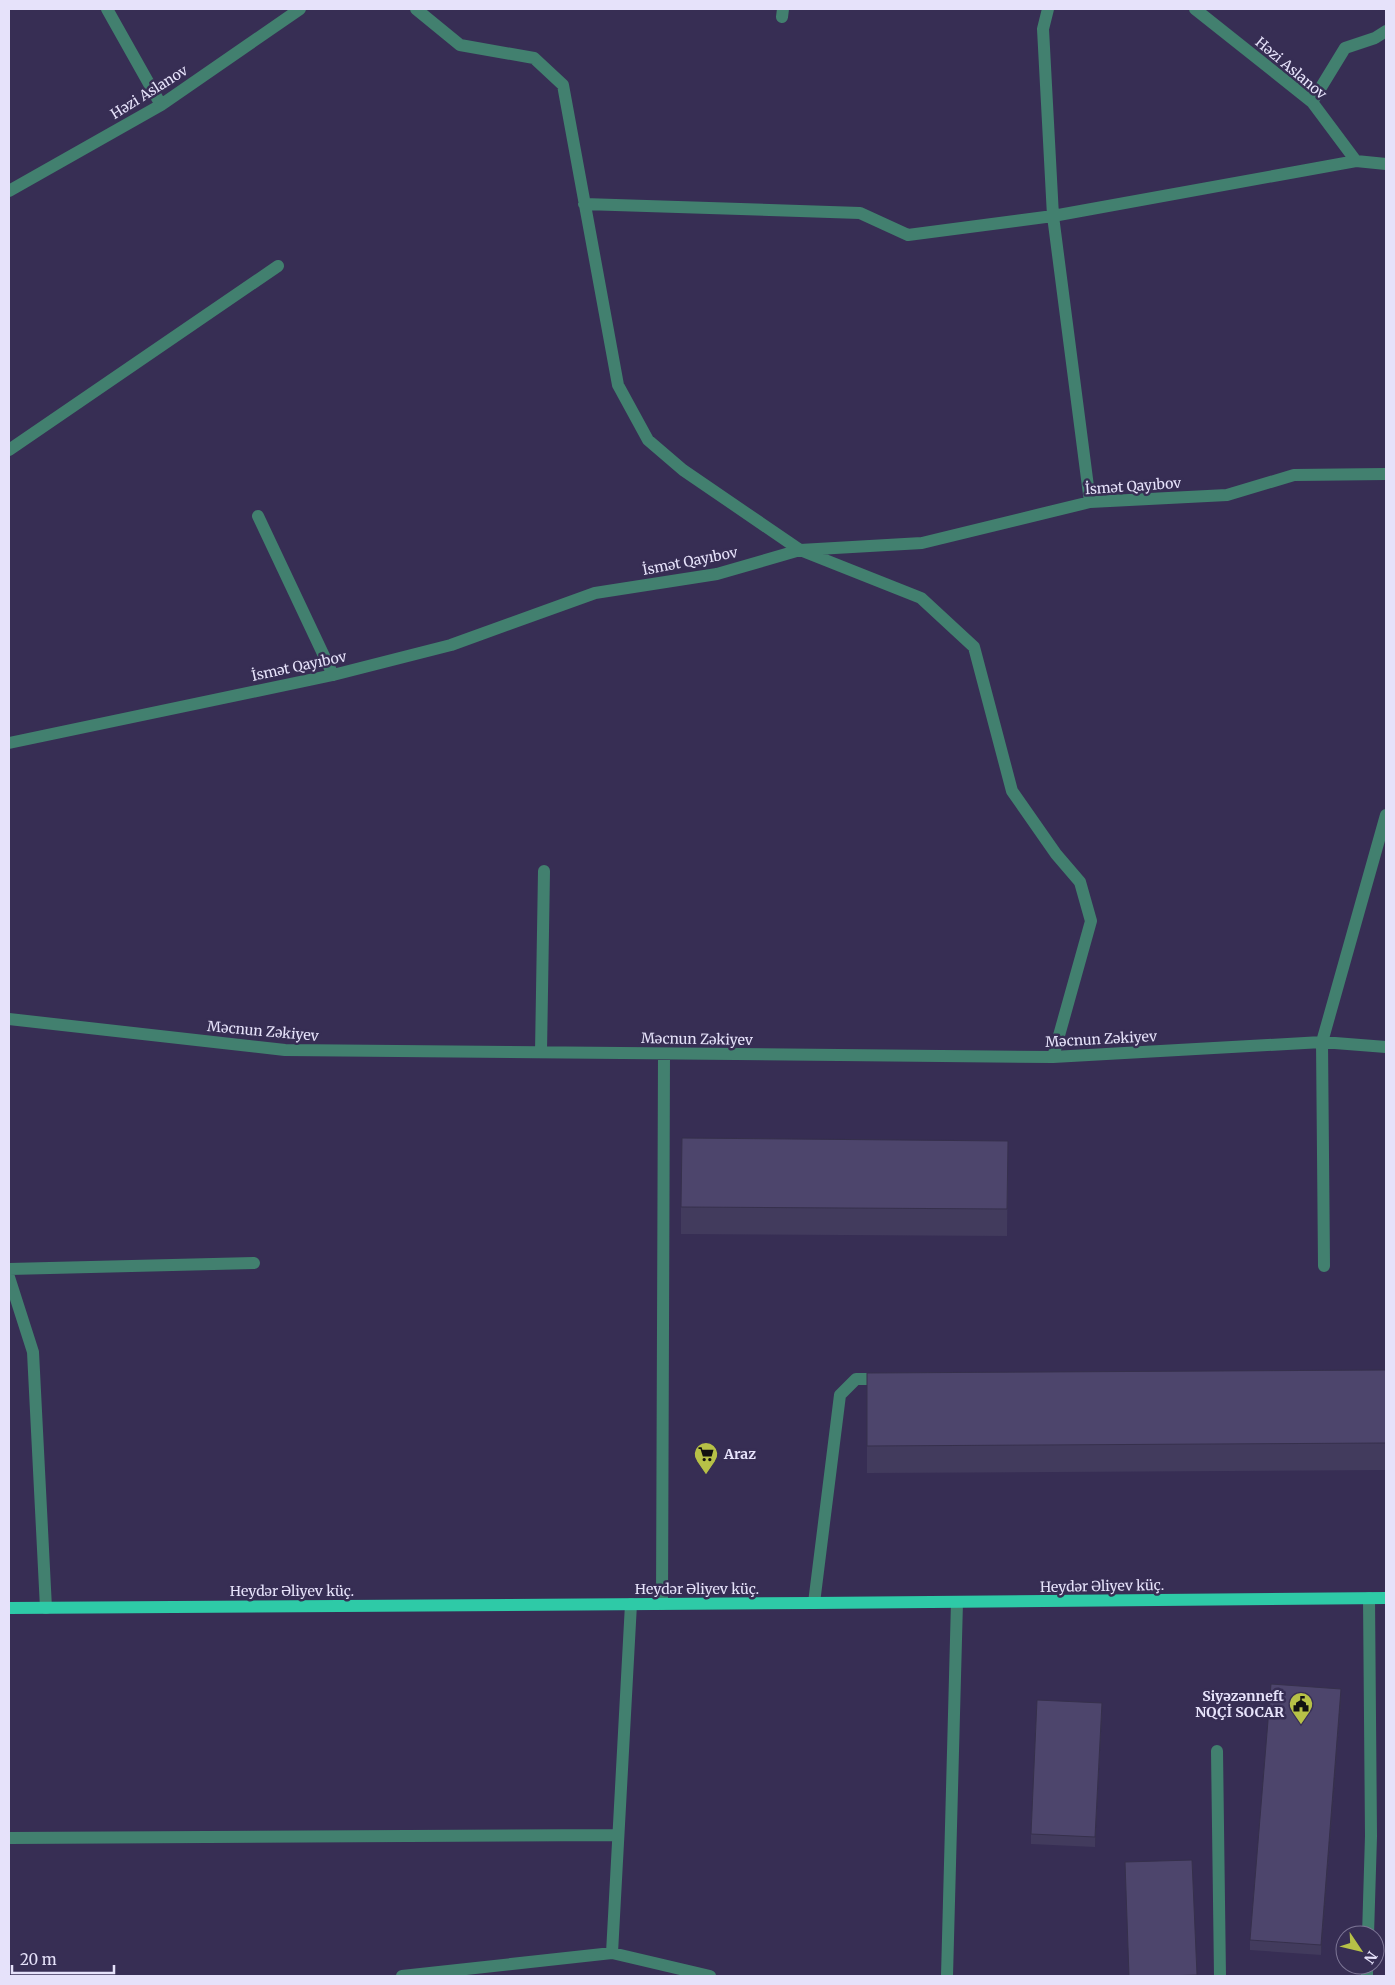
<svg xmlns="http://www.w3.org/2000/svg" width="1395" height="1985" font-family="Merriweather,serif">
<rect width="100%" height="100%" fill="#372e54"/>
<g fill="none" stroke-linecap="round" stroke-linejoin="round">
<!-- minor -->
<path stroke="#42806f" stroke-width="12" d="M 107,9 L 161,105
M 416,9 L 460,45 L 534,58 L 563,85 L 618,385 L 648,440 L 683,470 L 800,550 L 921,598 L 974,647 L 1012,791 L 1056,854 L 1080,882 L 1091,921 L 1053,1057
M 1048,9 L 1043,29 L 1053,216 L 1090,502
M 1195,9 L 1312,102 L 1356,161 L 1386,164
M 782,17 L 783,9
M 1312,102 L 1345,48 L 1375,38 L 1386,31
M 9,191 L 161,105 L 300,9
M 584,204 L 860,213 L 908,235 L 1053,216 L 1356,161
M 9,450 L 278,266
M 258,516 L 333,675
M 9,743 L 333,675 L 451,645 L 595,593 L 717,574 L 800,550 L 922,543 L 1090,502 L 1227,495 L 1294,475 L 1386,474
M 9,1019 L 285,1050 L 1053,1057 L 1322,1042 L 1386,1047
M 541,1052 L 544,871
M 1324,1266 L 1322,1042 L 1386,815
M 9,1269 L 254,1263
M 9,1277 L 33,1352 L 46,1608
M 814,1603 L 840,1395 L 856,1379 L 883,1379
M 662,1604 L 664,1054
M 1217,1751 L 1220,1976
M 9,1838 L 618,1835
M 1368,1935 L 1371,1836 L 1369,1598
M 612,1953 L 631,1604
M 402,1976 L 612,1953 L 710,1976
M 947,1976 L 957,1602
M 1367,1976 L 1367,1965"/>
<!-- major -->
<path stroke="#2ecaa7" stroke-width="12" d="M 9,1608 L 814,1603 L 1386,1598"/>
</g>
<!-- wall -->
<path fill="#423b5d" d="M 1008,1141 L 1007,1236 L 681,1234 L 681,1207 Z
M 1386,1370 L 1386,1470 L 867,1473 L 867,1373 Z
M 1341,1699 L 1321,1955 L 1250,1950 L 1250,1940 Z
M 1102,1713 L 1095,1847 L 1031,1844 L 1031,1834 Z
M 1192,1860 L 1197,1976 L 1129,1976 Z"/>
<!-- shaded-wall -->
<path fill="#36304c" d="M 1341,1689 L 1341,1699 L 1321,1955 L 1321,1945 Z
M 1102,1703 L 1102,1713 L 1095,1847 L 1095,1837 Z"/>
<!-- building -->
<path fill="#4d456c" stroke="#36304c" d="M 682,1138 L 1008,1141 L 1007,1209 L 681,1207 Z
M 1386,1370 L 1386,1443 L 867,1446 L 867,1373 Z
M 1271,1684 L 1341,1689 L 1321,1945 L 1250,1940 Z
M 1037,1700 L 1102,1703 L 1095,1837 L 1031,1834 Z
M 1192,1860 L 1197,1975 L 1162,1976 L 1129,1976 L 1125,1862 Z"/>
<!-- icons -->
<defs>
<g id="supermarket-pin" transform="scale(1.25)"><path d="M0 17L-7.5 6A9.5 9.5 0 1 1 7.5 6Z" fill="#b7c147" stroke="#372e54"/><path d="M-6-5.5h2.5l.6 2H6L4.5 2H-2.5L-4.4-4H-6ZM-1.5 3.2a1.3 1.3 0 1 0 .1 0ZM3 3.2a1.3 1.3 0 1 0 .1 0Z" fill="#111"/></g>
<g id="civic-pin" transform="scale(1.25)"><path d="M0 17L-7.5 6A9.5 9.5 0 1 1 7.5 6Z" fill="#b7c147" stroke="#372e54"/><path d="M-.6-6.5H3V-4.5H.6V-3L4-1V1h2V6H-6V1h2V-1L-.6-3ZM-1.2 2.5V6h2.4V2.5Z" fill="#111"/></g>
</defs>
<g fill-rule="evenodd">
<use href="#supermarket-pin" x="706" y="1454"/>
<use href="#civic-pin" x="1301" y="1704"/>
</g>
<g text-anchor="middle" stroke-width="5" stroke-linejoin="round" paint-order="stroke">
<!-- street labels -->
<g font-size="14" fill="#e6e2fa" stroke="#372e54">
<text transform="translate(1291 68) rotate(40)" y="5">Həzi Aslanov</text>
<text transform="translate(149 92) rotate(-32)" y="5">Həzi Aslanov</text>
<text transform="translate(1133 486) rotate(-4)" y="5">İsmət Qayıbov</text>
<text transform="translate(690 561) rotate(-11)" y="5">İsmət Qayıbov</text>
<text transform="translate(299 666) rotate(-12)" y="5">İsmət Qayıbov</text>
<text transform="translate(263 1031) rotate(5)" y="5">Məcnun Zəkiyev</text>
<text transform="translate(697 1039) rotate(1)" y="5">Məcnun Zəkiyev</text>
<text transform="translate(1101 1039) rotate(-3)" y="5">Məcnun Zəkiyev</text>
<text transform="translate(1102 1586) rotate(-1)" y="5">Heydər Əliyev küç.</text>
<text x="697" y="1594">Heydər Əliyev küç.</text>
<text x="292" y="1596">Heydər Əliyev küç.</text>
</g>
<!-- poi labels -->
<g font-size="14" font-weight="bold" fill="#e6e2fa" stroke="#372e54" text-anchor="start">
<text x="724" y="1459">Araz</text>
<text x="1284" y="1701" text-anchor="end">Siyəzənneft<tspan x="1284" dy="16">NQÇİ SOCAR</tspan></text>
</g>
</g>
<!-- border -->
<rect width="1395" height="1985" fill="none" stroke="#e6e2fa" stroke-width="20"/>
<!-- north arrow -->
<g transform="translate(1360 1950) rotate(125)"><circle r="24" fill="#372e54" stroke="#7d7696"/>
<path d="M0-4L9 19L0 12L-9 19Z" fill="#b7c147"/>
<text y="-8" font-size="14" font-weight="bold" text-anchor="middle" fill="#e6e2fa">N</text>
</g>
<!-- scale -->
<path d="M12 1965v8h102v-8" fill="none" stroke="#e6e2fa" stroke-width="2.5"/>
<text x="20" y="1965" font-size="15" fill="#e6e2fa" stroke="#372e54" stroke-width="4" paint-order="stroke">20 m</text>
</svg>
